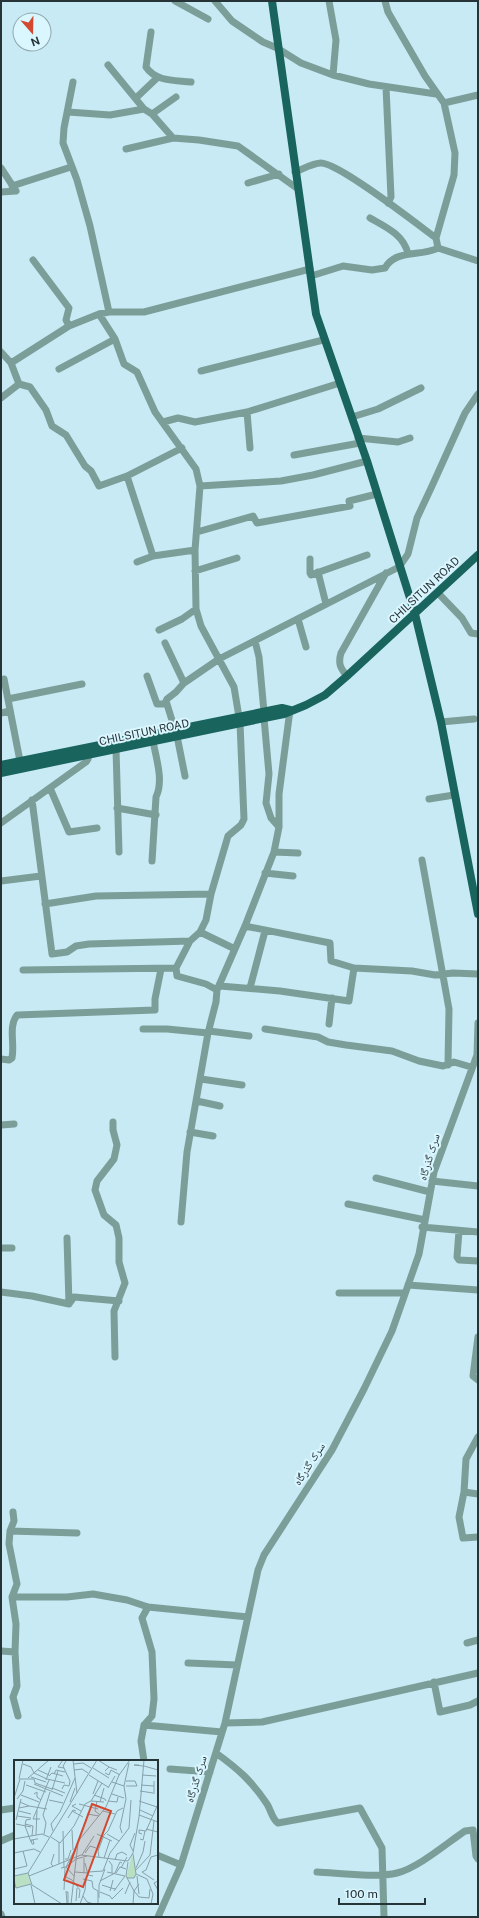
<svg xmlns="http://www.w3.org/2000/svg" width="479" height="1918" font-family="'Public Sans','Noto Naskh Arabic',sans-serif">
<rect width="100%" height="100%" fill="#c7eaf5"/>
<g fill="none" stroke-linecap="round" stroke-linejoin="round">
<!-- minor -->
<path stroke="#7c9e99" stroke-width="7" d="M 175,1 L 208,19
M 215,1 L 232,21 L 263,42 L 277,48 L 301,63 L 333,75 L 369,84 L 436,94
M 329,1 L 336,40 L 333,75
M 385,1 L 388,12 L 425,76 L 444,103 L 478,95
M 151,32 L 146,67 C 156,82 175,80 191,82
M 108,65 L 144,109 L 152,114 L 173,138
M 73,82 L 64,128 L 63,143 L 77,180 L 90,226 L 109,312
M 386,87 L 391,197 L 388,203
M 136,98 L 157,78
M 68,112 L 110,115 L 144,109
M 152,114 L 176,97
M 126,149 L 173,138 L 199,140 L 238,146 L 298,189
M 1,168 L 16,191 L 1,192
M 295,172 C 303,169 313,163 321,163 C 339,163 417,224 436,238 L 438,248 L 478,261
M 248,183 L 279,174
M 12,186 L 71,167
M 370,218 C 386,227 404,235 408,254
M 436,238 L 454,175 L 455,153 L 444,103
M 33,260 L 69,308 L 66,320 L 69,326
M 311,276 L 343,266 L 372,270 L 385,268 C 395,249 421,257 438,248
M 99,314 L 115,339 L 124,364 L 137,372 L 155,412 L 196,469 L 200,486 L 195,550 L 196,609 L 201,626 L 234,687 L 239,717
M 1,352 L 11,363 L 19,384 L 30,387 L 46,410 L 52,426 L 66,435 L 85,466 L 91,471 L 99,486 L 127,476 L 182,448
M 11,363 L 69,326 L 99,314 L 109,312 L 144,312 L 310,269
M 59,369 L 115,339
M 201,371 L 323,340
M 1,398 L 19,384
M 247,412 L 250,448
M 352,417 L 378,409 L 421,388
M 163,422 L 178,418 L 195,422 L 247,412 L 340,383
M 358,438 L 398,442 L 410,438
M 294,455 L 360,443
M 127,476 L 153,556
M 200,486 L 281,481 L 313,475 L 367,461
M 197,532 L 253,516 L 257,523 L 350,506 L 349,501 L 377,494
M 310,559 L 310,573 L 311,575 L 367,555
M 137,562 L 153,556 L 195,550
M 195,571 L 237,558
M 318,572 L 326,604
M 438,593 L 462,618 L 471,633 L 478,634
M 298,619 L 306,647
M 159,630 L 182,619 L 196,609
M 255,641 L 259,657 L 264,712
M 165,643 L 184,683
M 147,676 L 157,704 L 167,704
M 347,676 C 340,668 338,663 341,653 L 386,573
M 4,679 L 20,761
M 8,699 L 82,684
M 1,713 L 10,711
M 264,718 L 269,774 L 266,803 L 271,818 L 279,827
M 441,722 L 474,719
M 175,730 L 166,701 L 167,699 L 176,692 L 184,683 L 219,659 L 399,567 L 408,554 L 417,518 L 432,486 L 465,413 L 478,394
M 177,736 L 185,776
M 116,749 L 119,852
M 50,788 L 69,832 L 97,828
M 429,799 L 454,795
M 32,800 L 52,954 L 67,952 L 76,946 L 89,944 L 190,941
M 117,808 L 156,815
M 1,823 L 86,762 L 88,759 L 89,754
M 274,852 L 298,853
M 422,860 L 449,1009 L 448,1065
M 152,861 L 156,797 C 164,781 156,758 153,741
M 265,873 L 293,876
M 1,881 L 41,876
M 45,904 L 96,896 L 211,894
M 245,926 L 330,943 L 331,961 L 354,968 L 412,971 L 435,975 L 453,973 L 478,974
M 200,932 L 235,949
M 176,968 L 177,976 L 206,984 L 217,990
M 23,970 L 176,968 L 190,941 L 200,932 L 206,920 L 211,894 L 228,836 L 241,825 L 244,819 L 240,723
M 220,986 L 280,991 L 349,1001 L 354,968
M 250,988 L 265,931
M 329,1024 L 332,998
M 143,1029 L 167,1029 L 208,1033
M 265,1029 L 318,1037 L 328,1042 L 346,1045 L 392,1051 L 419,1061 L 443,1066 L 454,1062 L 471,1067
M 209,1031 L 249,1036
M 1,1059 L 9,1060 L 12,1058 C 15,1043 8,1027 17,1015 L 155,1010 L 155,999 L 161,969
M 201,1079 L 242,1085
M 197,1101 L 220,1106
M 113,1122 L 113,1130 L 117,1145 L 114,1159 L 97,1181 L 95,1190 L 104,1215 L 116,1225 L 119,1238 L 119,1262 L 125,1283 L 114,1311 L 115,1357
M 1,1125 L 14,1124
M 190,1132 L 213,1136
M 376,1178 L 430,1192
M 432,1181 L 478,1186
M 348,1204 L 425,1220
M 181,1222 L 187,1152 L 208,1033 L 216,1002 L 217,990 L 245,926 L 274,852 L 279,827 L 279,794 L 290,710
M 422,1227 L 478,1232
M 459,1231 L 457,1257 L 459,1260 L 478,1261
M 67,1238 L 69,1304
M 1,1248 L 12,1248
M 408,1285 L 478,1290
M 1,1292 L 32,1296 L 69,1304 L 74,1297 L 119,1301
M 339,1293 L 405,1293
M 478,1337 L 473,1376 L 478,1380
M 478,1437 L 466,1459 L 464,1492 L 459,1517 L 463,1538 L 478,1537
M 464,1492 L 478,1494
M 13,1512 L 14,1521 L 10,1531 L 9,1544 L 17,1584 L 12,1597 L 16,1624 L 15,1652
M 10,1531 L 77,1533
M 12,1597 L 67,1597 L 93,1594 L 127,1600 L 148,1607 L 248,1617
M 467,1643 L 478,1640
M 1,1651 L 15,1652 L 17,1686 L 13,1697 L 18,1716
M 188,1663 L 237,1665
M 434,1682 L 440,1712 L 470,1705 L 478,1701
M 225,1723 L 262,1722 L 478,1673
M 144,1725 L 222,1732
M 216,1753 C 238,1769 252,1781 267,1804 C 271,1810 272,1819 278,1823 L 360,1808 L 382,1848 L 384,1917
M 144,1761 L 141,1741 L 144,1725 L 152,1716 L 154,1699 L 152,1652 L 142,1618 L 148,1607
M 170,1769 L 210,1772
M 1,1810 L 15,1808
M 1,1841 L 15,1835
M 157,1855 L 181,1865
M 317,1872 C 339,1873 377,1878 397,1873 C 418,1868 447,1843 465,1831 L 473,1830 L 476,1856 L 478,1859
M 1,1914 L 2,1917
M 158,1917 L 181,1865 L 225,1723 L 258,1570 L 264,1555 L 332,1450 L 364,1389 L 392,1331 L 419,1254 L 434,1172 L 477,1055 L 478,1023"/>
<!-- major -->
<path stroke="#19645d" stroke-width="8" d="M 272,1 L 316,314 L 367,461 L 415,614 L 441,722 L 478,914
M 1,765 L 282,708 L 290,710
M 1,773 L 284,714 L 306,705 L 325,695 L 347,676 L 478,555"/>
</g>
<g text-anchor="middle" stroke-width="4" stroke-linejoin="round" paint-order="stroke">
<!-- street labels -->
<g font-size="11" fill="#263337" stroke="#daf6ff">
<text transform="translate(424 590) rotate(-43)" y="4">CHILSITUN ROAD</text>
<text transform="translate(144 732) rotate(-12)" y="4">CHILSITUN ROAD</text>
<text transform="translate(429 1157) rotate(-73)" y="4">سرک گذرگاه</text>
<text transform="translate(309 1464) rotate(-57)" y="4">سرک گذرگاه</text>
<text transform="translate(196 1779) rotate(-73)" y="4">سرک گذرگاه</text>
</g>
</g>
<!-- overview -->
<g transform="translate(14 1760)">
<rect width="144" height="144" fill="#c7eaf5"/>
<path d="M 118,95 L 122,111 L 120,118 L 112,118 ZM 13,113 L 17,124 L 2,128 L 0,117 Z" fill="#b9e0c2"/>
<path fill="none" stroke="#87a1a9" stroke-width="1" d="M 49,0 L 44,7 L 50,8M 59,0 L 63,33M 84,0 L 95,7M 9,4 L 17,7 L 20,13M 60,4 L 69,3 L 77,8M 125,5 L 120,5 L 129,6M 130,6 L 144,10M 79,8 L 95,18M 24,10 L 35,15M 60,10 L 68,9 L 74,13M 91,11 L 95,7 L 103,10M 20,13 L 33,19M 91,13 L 95,15 L 97,10 L 106,15M 40,14 L 42,10 L 51,12M 75,15 L 94,27M 128,15 L 142,16M 35,16 L 38,13 L 49,16M 17,17 L 32,22M 14,18 L 35,0M 5,19 L 9,0M 33,19 L 51,23M 32,20 L 37,7M 112,21 L 121,21 L 123,26 L 112,26M 140,21 L 140,34M 98,22 L 110,26M 20,24 L 49,36M 12,25 L 32,32M 127,25 L 140,26M 38,28 L 51,33M 94,28 L 101,16M 48,29 L 50,25 L 55,26 L 56,21 L 49,6 L 52,1M 38,30 L 44,11M 126,31 L 139,33M 20,34 L 23,32 L 23,37 L 27,40M 79,34 L 84,21M 98,34 L 110,38M 7,35 L 25,42M 80,35 L 91,39 L 92,41M 0,38 L 6,19 L 20,19 L 21,23 L 38,29M 3,39 L 9,31 L 11,21M 35,40 L 49,43M 77,41 L 88,23M 83,41 L 81,51 L 86,55M 94,41 L 103,42 L 104,37M 125,41 L 143,47M 56,42 L 61,28M 86,42 L 90,28M 62,44 L 58,46 L 67,51M 65,44 L 84,49M 15,46 L 33,49M 5,48 L 15,46 L 6,42M 126,50 L 139,56M 5,51 L 17,54M 58,51 L 69,57M 89,51 L 101,54M 73,54 L 85,56M 125,55 L 144,62M 3,56 L 17,58M 54,58 L 59,50 L 62,51M 17,59 L 12,60 L 11,66 L 17,82M 26,59 L 19,59 L 35,20M 2,60 L 7,39M 2,64 L 17,67M 11,64 L 19,66 L 18,76M 69,69 L 73,57M 132,69 L 144,72M 58,70 L 59,90M 39,71 L 37,64 L 46,52 L 61,18M 49,71 L 50,107M 108,73 L 106,67 L 112,39 L 110,26 L 115,3M 30,74 L 32,63 L 29,55 L 36,32M 83,74 L 98,81M 93,74 L 105,81M 128,74 L 125,73 L 125,70 L 132,71 L 144,44M 22,75 L 23,50M 37,77 L 46,83 L 60,66 L 71,44 L 77,41 L 90,42M 0,79 L 28,74 L 35,77M 19,79 L 19,80 L 20,84 L 18,84 L 17,80 L 19,80 L 22,79 L 24,79M 126,79 L 129,80 L 131,71M 45,82 L 45,104M 9,91 L 13,106M 119,91 L 116,85 L 121,73M 0,93 L 20,89 L 26,92M 71,93 L 76,86 L 82,88M 68,95 L 80,76M 85,97 L 84,91 L 90,75 L 94,71 L 103,51 L 109,48M 90,98 L 96,80M 51,99 L 54,99 L 57,90M 101,100 L 103,94 L 108,92 L 113,95M 95,101 L 98,105 L 98,113M 114,101 L 119,93 L 125,57 L 130,0M 114,102 L 112,116 L 120,131 L 119,144M 71,103 L 74,115 L 79,116M 39,106 L 37,104 L 40,94M 52,107 L 62,99 L 73,96M 52,107 L 60,116M 47,108 L 52,107 L 66,79 L 92,47 L 105,15 L 116,0M 107,108 L 113,97M 122,108 L 129,92 L 131,81M 0,109 L 13,106M 122,110 L 136,95 L 140,61M 61,112 L 74,113M 74,112 L 89,111 L 96,93 L 115,68 L 117,40M 93,112 L 111,116M 14,113 L 83,0M 70,113 L 70,98M 101,113 L 106,102 L 108,103M 102,113 L 106,107 L 112,109M 122,114 L 133,119 L 139,134 L 137,144M 0,116 L 14,113 L 18,125 L 48,144M 15,116 L 67,95 L 114,101M 50,116 L 58,120 L 66,130 L 65,138M 123,116 L 125,134M 113,118 L 120,118 L 122,114 L 119,94M 69,119 L 78,121 L 79,128 L 84,131 L 84,144M 0,120 L 2,128 L 17,124M 99,120 L 97,128 L 102,129M 140,120 L 128,112 L 132,110 L 137,97 L 144,95M 86,121 L 101,113M 144,121 L 140,123 L 144,130M 125,124 L 120,131 L 125,137 L 135,138 L 136,129M 17,125 L 21,144M 88,125 L 97,128 L 96,131M 50,130 L 51,108M 52,131 L 53,143M 100,131 L 111,116M 52,132 L 54,132 L 54,144M 86,132 L 96,136 L 98,139 L 109,128M 111,134 L 116,122M 69,136 L 73,142 L 80,144M 85,138 L 85,125 L 91,109M 62,141 L 63,128M 57,144 L 64,83M 66,144 L 71,130 L 72,120"/>
<path fill="#d3482f" fill-opacity="0.15" stroke="#d3482f" stroke-width="2" d="M 78,44 L 97,51 L 69,127 L 50,120 Z"/>
<rect width="144" height="144" fill="none" stroke="#263337" stroke-width="2"/>
</g>
<!-- border -->
<rect width="479" height="1918" fill="none" stroke="#263337" stroke-width="4"/>
<!-- north arrow -->
<g transform="translate(32 32) rotate(160)"><circle r="19" fill="#daf6ff" stroke="#92a8af"/>
<path d="M0-3L7 15L0 10L-7 15Z" fill="#d3482f"/>
<text y="-6" font-size="11" font-weight="bold" text-anchor="middle" fill="#263337">N</text>
</g>
<!-- scale -->
<path d="M339 1898v6h86v-6" fill="none" stroke="#263337" stroke-width="2"/>
<text x="345" y="1898" font-size="12" fill="#263337" stroke="#daf6ff" stroke-width="3" paint-order="stroke">100 m</text>
</svg>
